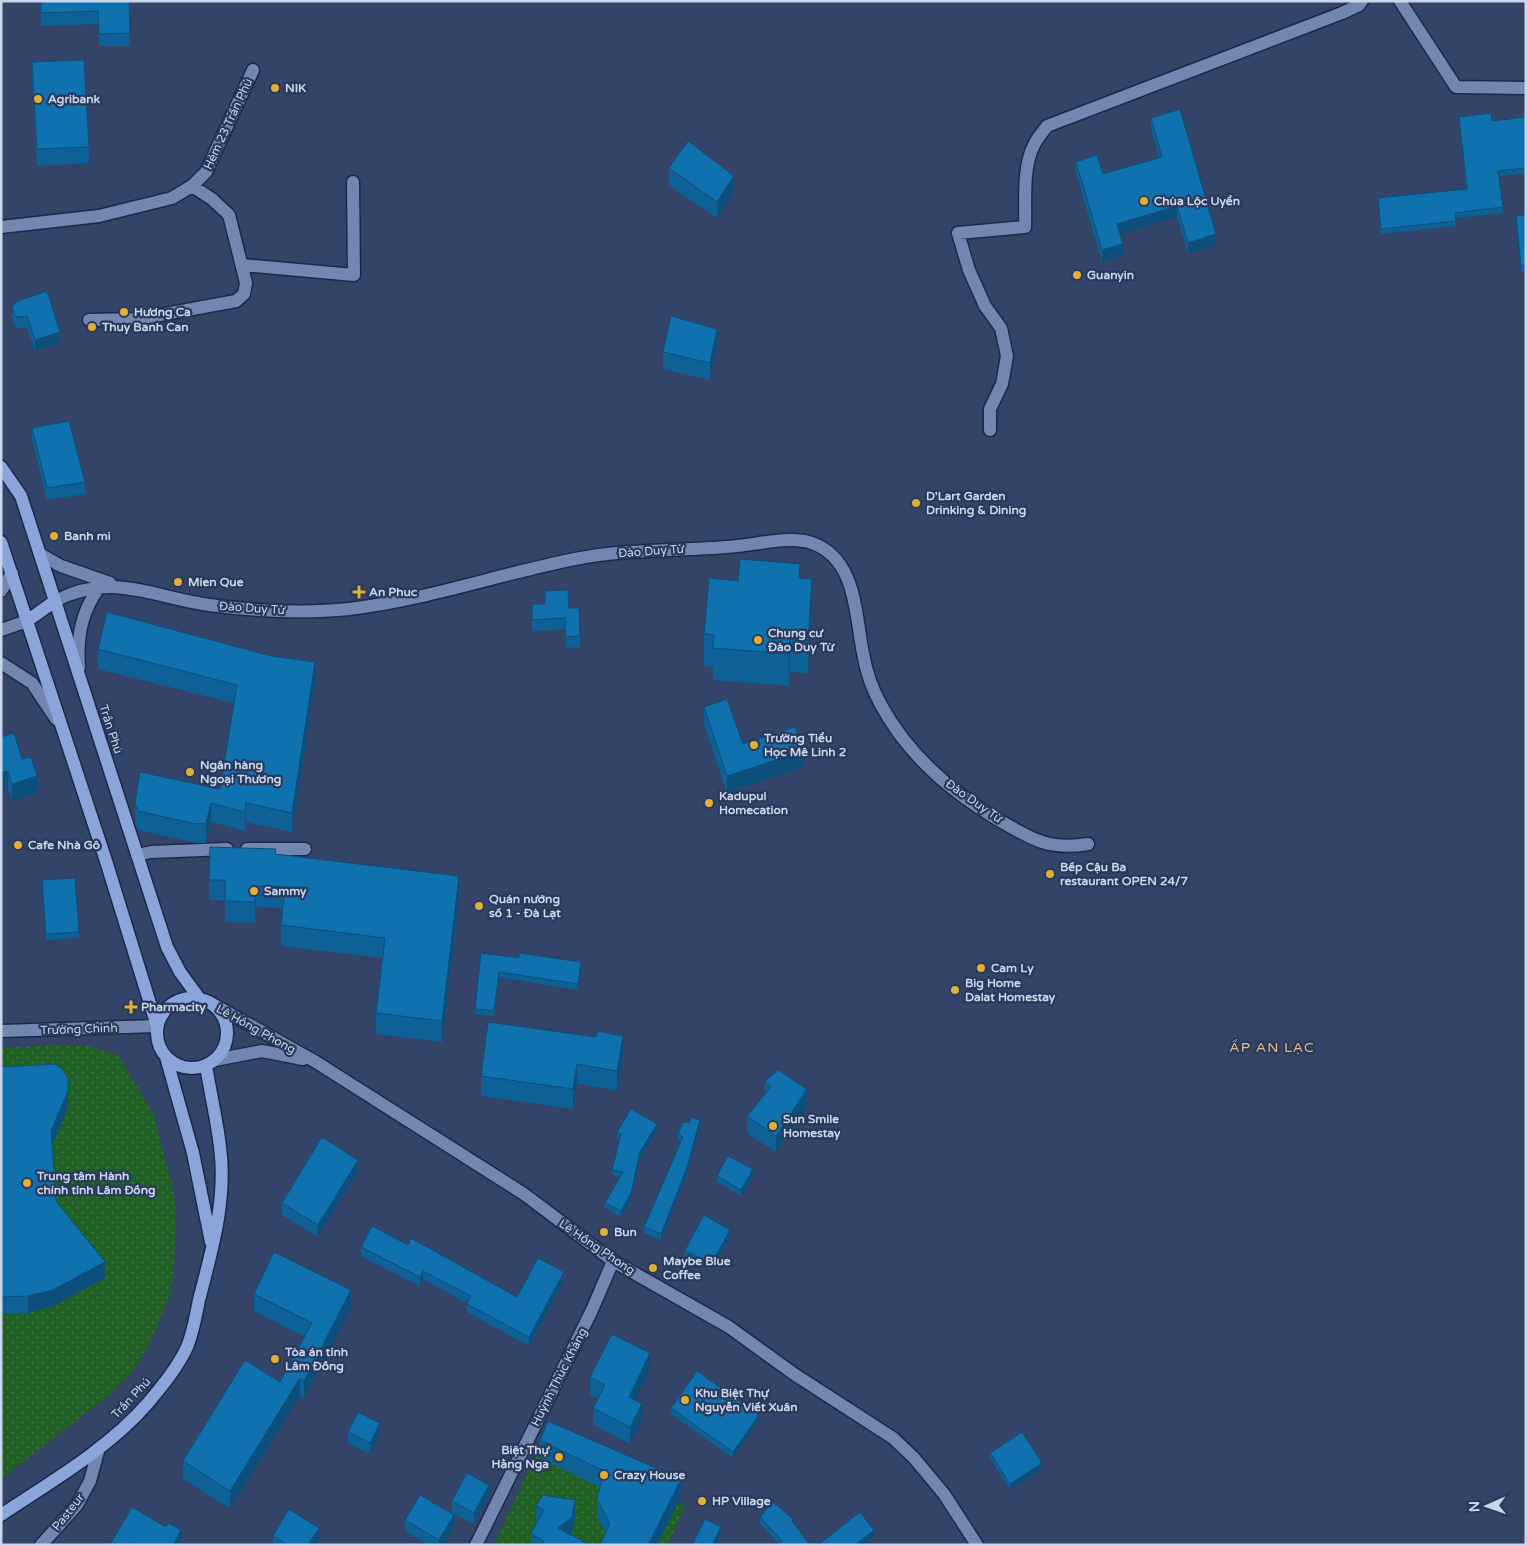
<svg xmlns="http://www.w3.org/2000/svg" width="1527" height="1546" font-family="'Varela Round',sans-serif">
<defs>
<pattern id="park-dots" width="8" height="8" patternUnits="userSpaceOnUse" patternTransform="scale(1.25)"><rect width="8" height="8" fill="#206024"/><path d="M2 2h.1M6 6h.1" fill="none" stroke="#3f7644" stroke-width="1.8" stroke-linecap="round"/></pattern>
</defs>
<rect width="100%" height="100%" fill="#334468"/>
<!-- park -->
<path fill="url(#park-dots)" d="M 62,1045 L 89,1046 L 118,1055 L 153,1113 L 172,1184 L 176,1208 L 174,1269 L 170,1295 L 151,1341 L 134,1370 L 108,1396 L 1,1479 L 1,1048 Z
M 542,1441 L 685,1506 L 668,1545 L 499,1545 L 495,1543 Z"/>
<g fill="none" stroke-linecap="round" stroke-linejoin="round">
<!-- minor casing -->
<g stroke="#1a294b" stroke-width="15">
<path id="minor" d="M 1400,1 L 1456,87 L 1526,88
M 1,227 L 99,216 L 172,198 L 192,186 L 206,172 L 253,70
M 242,265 L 354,275 L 353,182
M 89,320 L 138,319 L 236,301 L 244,294 L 246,283 L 229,215 L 212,199 L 192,186
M 990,430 L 990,409 L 1002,384 L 1007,356 L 1001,328 L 985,306 L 969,270 L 958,233 L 1025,227 C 1026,202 1022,168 1034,145 C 1037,138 1043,132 1047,126 L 1342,13 L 1359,5 L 1362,1
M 40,554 L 61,566 L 110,583
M 1,591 L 12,573
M 55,601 C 112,571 151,597 209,605 C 255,611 302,614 349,609 C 426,600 499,574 575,559 C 625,549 676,551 727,547 C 751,546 788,535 812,543 C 857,559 855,615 863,653 C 866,671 872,689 881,705 C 907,753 950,791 997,819 C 1030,838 1048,851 1088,844
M 1,630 L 27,621
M 1,663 L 32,683 L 56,719
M 79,668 C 77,636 81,612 100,586
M 247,849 L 305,849
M 137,855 L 151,852 L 227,849
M 209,1002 L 316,1062 L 524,1194 L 613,1261 L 729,1327 L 794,1374 L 893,1438 L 914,1458 L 944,1494 L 977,1545
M 1,1031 L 157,1026
M 215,1060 L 262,1051 L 303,1059
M 41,1545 L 77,1505 L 90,1481 L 99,1448
M 476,1545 L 592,1310 L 613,1261"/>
</g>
<!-- major casing -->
<g stroke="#1a294b" stroke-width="15">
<path id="major" d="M 1,467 L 21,496 L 167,947 L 180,972 L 199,998
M 1,542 L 106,861 L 157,1026
M 27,621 L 55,601
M157 1033a35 35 0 1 1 70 0a35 35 0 1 1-70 0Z
M 166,1057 L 193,1153 L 211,1242
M 1,1515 C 52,1481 108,1449 148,1403 C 162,1386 178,1367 187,1347 C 193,1333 196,1315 199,1300 C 212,1250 227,1199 220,1147 C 217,1120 210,1092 206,1065"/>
</g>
<!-- minor -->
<use href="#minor" stroke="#7286af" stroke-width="12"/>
<!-- major -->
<use href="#major" stroke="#8ba5db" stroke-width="12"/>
</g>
<!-- wall -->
<path fill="#0e6196" d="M 40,1 L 129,1 L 130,46 L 99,46 L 98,24 L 41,26 Z
M 32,62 L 89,147 L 89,163 L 37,166 L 32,79 Z
M 1459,117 L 1492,121 L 1526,117 L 1526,173 L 1499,176 L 1503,213 L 1455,218 L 1456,226 L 1381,234 L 1378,198 L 1466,189 Z
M 1151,118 L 1216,245 L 1188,254 L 1177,217 L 1120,234 L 1123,255 L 1102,262 L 1076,173 L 1076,162 L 1103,174 L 1159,157 L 1151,129 Z
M 669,168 L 734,192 L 717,218 L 669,185 Z
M 1526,215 L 1526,271 L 1521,272 L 1516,216 Z
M 18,301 L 60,343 L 35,351 L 27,328 L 17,328 L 14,326 L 12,317 L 12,306 Z
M 717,346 L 710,380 L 663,369 L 663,352 Z
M 32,428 L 85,482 L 85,494 L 47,500 L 32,439 Z
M 800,578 L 812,612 L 808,673 L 790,672 L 789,686 L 713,680 L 713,667 L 704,666 L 704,634 L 738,581 Z
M 545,591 L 569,608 L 580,636 L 580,647 L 566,648 L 565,629 L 532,631 L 532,604 L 545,604 Z
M 98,649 L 315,681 L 292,832 L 246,822 L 245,831 L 211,822 L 206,843 L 196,843 L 138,830 L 135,823 L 135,804 L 220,789 L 234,703 L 98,669 Z
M 704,707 L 743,744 L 803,767 L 727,793 L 704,724 Z
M 1,737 L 22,759 L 37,793 L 12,801 L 8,788 Z
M 276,854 L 459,897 L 442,1042 L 376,1034 L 376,1013 L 383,958 L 281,946 L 281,925 L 283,908 L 256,907 L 255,923 L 225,922 L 225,901 L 209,900 L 209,880 Z
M 42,880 L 79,932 L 79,938 L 46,940 Z
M 481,953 L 581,968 L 578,990 L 499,977 L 494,1016 L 475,1014 Z
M 623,1056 L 617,1091 L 577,1083 L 573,1109 L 481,1096 L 481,1076 Z
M 1,1067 L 68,1108 L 52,1145 L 56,1201 L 105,1278 L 53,1306 L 28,1313 L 2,1314 Z
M 765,1081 L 807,1106 L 776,1152 L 747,1133 L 747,1116 L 765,1095 Z
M 700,1126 L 686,1176 L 661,1240 L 644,1233 L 644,1227 L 681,1142 L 678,1140 L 678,1135 Z
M 657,1130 L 640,1157 L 631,1199 L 621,1217 L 605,1208 L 605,1203 L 620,1177 L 612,1175 L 612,1170 L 619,1139 L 617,1137 L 617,1132 Z
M 358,1171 L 318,1237 L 282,1215 L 282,1203 Z
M 753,1175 L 741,1196 L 717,1182 L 717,1176 Z
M 730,1236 L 711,1270 L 685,1256 L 685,1250 Z
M 408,1245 L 517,1297 L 564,1281 L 529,1346 L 467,1312 L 467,1303 L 423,1279 L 420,1286 L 361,1256 L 361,1247 Z
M 254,1294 L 351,1308 L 304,1398 L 300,1396 L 230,1508 L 183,1479 L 183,1461 L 280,1382 L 305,1337 L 254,1311 Z
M 650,1370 L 635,1400 L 642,1421 L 630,1444 L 593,1425 L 593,1408 L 598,1398 L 590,1394 L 590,1377 Z
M 671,1408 L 759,1420 L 733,1458 L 671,1414 Z
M 348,1432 L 380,1434 L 370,1454 L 348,1443 Z
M 540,1440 L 681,1497 L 657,1545 L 600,1545 L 606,1533 L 597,1517 L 597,1499 L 600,1487 L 540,1458 Z
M 990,1453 L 1042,1469 L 1010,1490 L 990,1458 Z
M 489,1496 L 474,1524 L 452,1513 L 452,1501 Z
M 536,1506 L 575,1517 L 572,1534 L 571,1535 L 590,1545 L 531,1545 L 531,1534 L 536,1524 Z
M 760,1517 L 793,1523 L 810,1545 L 780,1545 L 760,1523 Z
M 405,1520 L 454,1526 L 443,1545 L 428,1545 L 405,1531 Z
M 273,1536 L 319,1539 L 315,1545 L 273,1545 Z"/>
<!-- shaded-wall -->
<path fill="#0b4f7a" d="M 734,176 L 734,192 L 717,218 L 717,202 Z
M 1177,206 L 1177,217 L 1117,235 L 1117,224 Z
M 1216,234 L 1216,245 L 1188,254 L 1188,243 Z
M 1123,244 L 1123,255 L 1102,262 L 1102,250 Z
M 717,329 L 717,346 L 710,380 L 710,363 Z
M 60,332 L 60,343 L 35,351 L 35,340 Z
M 812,579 L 812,612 L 808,673 L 808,640 Z
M 790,639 L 790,672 L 789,686 L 789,654 Z
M 315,662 L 315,681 L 292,832 L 292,813 Z
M 803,751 L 803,767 L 727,793 L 727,776 Z
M 8,771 L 8,788 L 1,790 L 1,773 Z
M 37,776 L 37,793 L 12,801 L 12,784 Z
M 211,803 L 211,822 L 206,843 L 206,823 Z
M 246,803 L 246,822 L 245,831 L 245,812 Z
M 459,876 L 459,897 L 442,1042 L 442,1021 Z
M 256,886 L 256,907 L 255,923 L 255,902 Z
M 581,962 L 581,968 L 578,990 L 578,984 Z
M 499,972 L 499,977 L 494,1016 L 494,1011 Z
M 623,1036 L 623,1056 L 617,1091 L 617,1071 Z
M 577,1064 L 577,1083 L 573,1109 L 573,1089 Z
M 807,1089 L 807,1106 L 776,1152 L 776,1136 Z
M 68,1091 L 68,1108 L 51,1147 L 51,1131 Z
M 700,1120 L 700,1126 L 686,1176 L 661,1240 L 661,1234 Z
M 657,1124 L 657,1130 L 640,1157 L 631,1199 L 621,1217 L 621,1211 L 640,1152 Z
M 358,1160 L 358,1171 L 318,1237 L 318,1225 Z
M 753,1169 L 753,1175 L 741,1196 L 741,1190 Z
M 730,1230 L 730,1236 L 711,1270 L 711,1265 Z
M 105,1262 L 105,1278 L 53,1306 L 28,1313 L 28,1296 Z
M 423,1271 L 423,1279 L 420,1286 L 420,1277 Z
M 564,1272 L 564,1281 L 529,1346 L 529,1337 Z
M 351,1290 L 351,1308 L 304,1398 L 304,1381 Z
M 650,1353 L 650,1370 L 629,1414 L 629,1397 Z
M 300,1378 L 300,1396 L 230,1508 L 230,1491 Z
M 642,1404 L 642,1421 L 630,1444 L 630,1427 Z
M 759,1415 L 759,1420 L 733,1458 L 733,1452 Z
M 380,1423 L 380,1434 L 370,1454 L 370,1443 Z
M 1042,1463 L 1042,1469 L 1010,1490 L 1010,1484 Z
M 681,1479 L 681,1497 L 657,1545 L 648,1545 Z
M 489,1485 L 489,1496 L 474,1524 L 474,1513 Z
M 575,1500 L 575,1517 L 572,1534 L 560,1545 L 558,1528 Z
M 454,1515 L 454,1526 L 443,1545 L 439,1545 L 439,1540 Z
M 721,1527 L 721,1533 L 715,1545 L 712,1545 Z
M 319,1528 L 319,1539 L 315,1545 L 308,1545 Z
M 181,1530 L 181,1545 L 173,1545 Z
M 874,1530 L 874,1536 L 863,1545 L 855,1545 Z"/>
<!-- building -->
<path fill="#1071af" stroke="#0b4f7a" d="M 41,1 L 129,1 L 130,33 L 99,34 L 98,11 L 41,13 Z
M 84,60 L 89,147 L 37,149 L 32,62 Z
M 1180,109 L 1216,234 L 1188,243 L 1177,206 L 1117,224 L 1123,244 L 1102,250 L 1076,162 L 1097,155 L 1103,174 L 1162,157 L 1151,118 Z
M 1491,113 L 1492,121 L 1526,117 L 1526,168 L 1498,171 L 1503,207 L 1455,213 L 1456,221 L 1381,229 L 1378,198 L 1467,189 L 1459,117 Z
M 688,141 L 734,176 L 717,202 L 669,168 Z
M 1526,215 L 1526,266 L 1521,266 L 1516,216 Z
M 47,291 L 60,332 L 35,340 L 27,316 L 17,317 L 14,314 L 12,306 L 18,301 Z
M 671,316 L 717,329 L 710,363 L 663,352 Z
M 69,421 L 85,482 L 47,488 L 32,428 Z
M 740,559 L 800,564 L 799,578 L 812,579 L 808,640 L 790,639 L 789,654 L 713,648 L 714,635 L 704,634 L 709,578 L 738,581 Z
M 568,590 L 569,608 L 579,608 L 580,636 L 566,637 L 565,618 L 532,620 L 532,604 L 545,604 L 545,591 Z
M 107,612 L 271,656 L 315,662 L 292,813 L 246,803 L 245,812 L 211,803 L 206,823 L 196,824 L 138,811 L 135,804 L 140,772 L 220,789 L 237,685 L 98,649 Z
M 727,699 L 743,744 L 795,727 L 803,751 L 727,776 L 704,707 Z
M 14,733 L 22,759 L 31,757 L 37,776 L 12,784 L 8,771 L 1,773 L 1,737 Z
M 210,847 L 276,849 L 275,854 L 459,876 L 442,1021 L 376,1013 L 385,938 L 281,925 L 285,887 L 256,886 L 255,902 L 225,901 L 225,880 L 209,880 Z
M 75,878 L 79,932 L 46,934 L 42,880 Z
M 481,953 L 519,958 L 519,953 L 581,962 L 578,984 L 499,972 L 494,1011 L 475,1009 Z
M 488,1022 L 596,1037 L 597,1031 L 623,1036 L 617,1071 L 577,1064 L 573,1089 L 481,1076 Z
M 56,1064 L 63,1070 L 68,1079 L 68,1091 L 51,1131 L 56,1201 L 105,1262 L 53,1290 L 28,1296 L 1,1297 L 1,1067 Z
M 778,1070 L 807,1089 L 776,1136 L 747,1116 L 771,1087 L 765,1081 Z
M 631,1109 L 657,1124 L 640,1152 L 631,1193 L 621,1211 L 605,1203 L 623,1172 L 612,1170 L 621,1134 L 617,1132 Z
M 691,1117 L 700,1120 L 686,1170 L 661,1234 L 644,1227 L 683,1137 L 678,1135 L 683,1122 L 689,1123 Z
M 322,1137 L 358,1160 L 318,1225 L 282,1203 Z
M 728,1156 L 753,1169 L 741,1190 L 717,1176 Z
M 704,1215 L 730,1230 L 711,1265 L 685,1250 Z
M 372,1226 L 408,1245 L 411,1238 L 517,1297 L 538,1258 L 564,1272 L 529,1337 L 467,1304 L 471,1296 L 423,1271 L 420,1277 L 361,1247 Z
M 274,1252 L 351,1290 L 304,1381 L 300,1378 L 230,1491 L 183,1461 L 245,1360 L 280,1382 L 312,1323 L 254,1294 Z
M 612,1334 L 650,1353 L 629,1397 L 642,1404 L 630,1427 L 593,1408 L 605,1385 L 590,1377 Z
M 697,1371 L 759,1415 L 733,1452 L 671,1408 Z
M 358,1412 L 380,1423 L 370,1443 L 348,1432 Z
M 548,1421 L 681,1479 L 648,1545 L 600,1545 L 610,1523 L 597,1499 L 604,1471 L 540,1440 Z
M 1022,1432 L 1042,1463 L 1010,1484 L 990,1453 Z
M 467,1473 L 489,1485 L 474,1513 L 452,1501 Z
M 420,1495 L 454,1515 L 439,1540 L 405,1520 Z
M 543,1495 L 575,1500 L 572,1517 L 558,1528 L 590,1545 L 542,1545 L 544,1541 L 531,1534 L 544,1510 L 536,1506 Z
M 773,1502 L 793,1519 L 792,1521 L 810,1545 L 781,1545 L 780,1543 L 782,1541 L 760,1517 Z
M 132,1507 L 166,1527 L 168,1523 L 181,1530 L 173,1545 L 135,1545 L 132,1543 L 131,1545 L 110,1545 Z
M 289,1509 L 319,1528 L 308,1545 L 288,1545 L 273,1536 Z
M 860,1512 L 874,1530 L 855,1545 L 818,1545 Z
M 705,1519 L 721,1527 L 712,1545 L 692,1545 Z"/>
<!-- markers -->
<g fill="#e2af34" stroke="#29395c" stroke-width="2">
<circle cx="275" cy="88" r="5"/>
<circle cx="38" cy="99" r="5"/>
<circle cx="1144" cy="201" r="5"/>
<circle cx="1077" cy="275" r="5"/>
<circle cx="124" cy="312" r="5"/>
<circle cx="92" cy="327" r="5"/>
<circle cx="916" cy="503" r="5"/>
<circle cx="54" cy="536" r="5"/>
<circle cx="178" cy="582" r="5"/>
<path d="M356.5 584.5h5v5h5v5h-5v5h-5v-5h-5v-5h5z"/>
<circle cx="758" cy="640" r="5"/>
<circle cx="754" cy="745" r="5"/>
<circle cx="190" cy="772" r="5"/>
<circle cx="709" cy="803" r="5"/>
<circle cx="18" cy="845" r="5"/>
<circle cx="1050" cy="874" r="5"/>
<circle cx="254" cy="891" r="5"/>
<circle cx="479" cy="906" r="5"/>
<circle cx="981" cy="968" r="5"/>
<circle cx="955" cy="990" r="5"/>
<path d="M128.5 999.5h5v5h5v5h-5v5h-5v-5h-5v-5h5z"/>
<circle cx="773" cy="1126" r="5"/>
<circle cx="27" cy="1183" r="5"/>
<circle cx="604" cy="1232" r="5"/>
<circle cx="653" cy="1268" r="5"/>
<circle cx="275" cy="1359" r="5"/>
<circle cx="685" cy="1400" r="5"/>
<circle cx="559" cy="1457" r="5"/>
<circle cx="604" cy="1475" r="5"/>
<circle cx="702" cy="1501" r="5"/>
</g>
<g text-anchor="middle" stroke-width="4.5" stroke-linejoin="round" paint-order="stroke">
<!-- poi labels -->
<g font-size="12" font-weight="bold" fill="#cbd6ec" stroke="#29395c" text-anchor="start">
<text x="285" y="92">NIK</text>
<text x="48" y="103">Agribank</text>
<text x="1154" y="205">Chùa Lộc Uyển</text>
<text x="1087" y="279">Guanyin</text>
<text x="134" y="316">Hương Ca</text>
<text x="102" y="331">Thuy Banh Can</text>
<text x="926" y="500">D'Lart Garden<tspan x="926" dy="14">Drinking &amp; Dining</tspan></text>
<text x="64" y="540">Banh mi</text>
<text x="188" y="586">Mien Que</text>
<text x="369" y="596">An Phuc</text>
<text x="768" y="637">Chung cư<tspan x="768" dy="14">Đào Duy Từ</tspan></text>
<text x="764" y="742">Trường Tiểu<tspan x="764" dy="14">Học Mê Linh 2</tspan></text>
<text x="200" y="769">Ngân hàng<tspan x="200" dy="14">Ngoại Thương</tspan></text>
<text x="719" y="800">Kadupul<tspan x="719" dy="14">Homecation</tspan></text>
<text x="28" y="849">Cafe Nhà Gô</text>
<text x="1060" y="871">Bếp Cậu Ba<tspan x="1060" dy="14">restaurant OPEN 24/7</tspan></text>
<text x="264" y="895">Sammy</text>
<text x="489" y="903">Quán nướng<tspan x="489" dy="14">số 1 - Đà Lạt</tspan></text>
<text x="991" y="972">Cam Ly</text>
<text x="965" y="987">Big Home<tspan x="965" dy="14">Dalat Homestay</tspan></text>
<text x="141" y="1011">Pharmacity</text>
<text x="783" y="1123">Sun Smile<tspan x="783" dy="14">Homestay</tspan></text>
<text x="37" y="1180">Trung tâm Hành<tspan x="37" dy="14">chính tỉnh Lâm Đồng</tspan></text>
<text x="614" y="1236">Bun</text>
<text x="663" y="1265">Maybe Blue<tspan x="663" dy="14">Coffee</tspan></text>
<text x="285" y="1356">Tòa án tỉnh<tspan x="285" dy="14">Lâm Đồng</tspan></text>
<text x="695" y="1397">Khu Biệt Thự<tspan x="695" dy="14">Nguyễn Viết Xuân</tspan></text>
<text x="549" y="1454" text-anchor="end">Biệt Thự<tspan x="549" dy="14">Hằng Nga</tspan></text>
<text x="614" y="1479">Crazy House</text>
<text x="712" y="1505">HP Village</text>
</g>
<!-- street labels -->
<g font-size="12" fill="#cbd6ec" stroke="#29395c">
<text transform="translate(228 124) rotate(-65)" y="4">Hẻm 23 Trần Phú</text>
<text transform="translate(651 551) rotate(-4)" y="4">Đào Duy Từ</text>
<text transform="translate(252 608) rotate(4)" y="4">Đào Duy Từ</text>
<text transform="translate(111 729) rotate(72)" y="4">Trần Phú</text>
<text transform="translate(974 801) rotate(35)" y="4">Đào Duy Từ</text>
<text transform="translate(79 1029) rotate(-2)" y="4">Trường Chinh</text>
<text transform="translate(256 1029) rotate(29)" y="4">Lê Hồng Phong</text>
<text transform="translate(597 1247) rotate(34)" y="4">Lê Hồng Phong</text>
<text transform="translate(559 1377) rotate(-63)" y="4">Huỳnh Thúc Kháng</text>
<text transform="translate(131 1398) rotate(-47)" y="4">Trần Phú</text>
<text transform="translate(68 1512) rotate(-52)" y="4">Pasteur</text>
</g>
<!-- neighbourhood labels -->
<g font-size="14" letter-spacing="1" fill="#e2be76" stroke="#29395c">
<text x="1272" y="1052">ẤP AN LẠC</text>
</g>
</g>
<!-- border -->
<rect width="1527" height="1546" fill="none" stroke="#cbd6ec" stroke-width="5"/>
<!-- north arrow -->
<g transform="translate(1487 1506) rotate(268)" stroke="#29395c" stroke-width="4" paint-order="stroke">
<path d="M0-4L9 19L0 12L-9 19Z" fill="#cbd6ec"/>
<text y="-8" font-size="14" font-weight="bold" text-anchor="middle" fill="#cbd6ec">N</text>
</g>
</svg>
